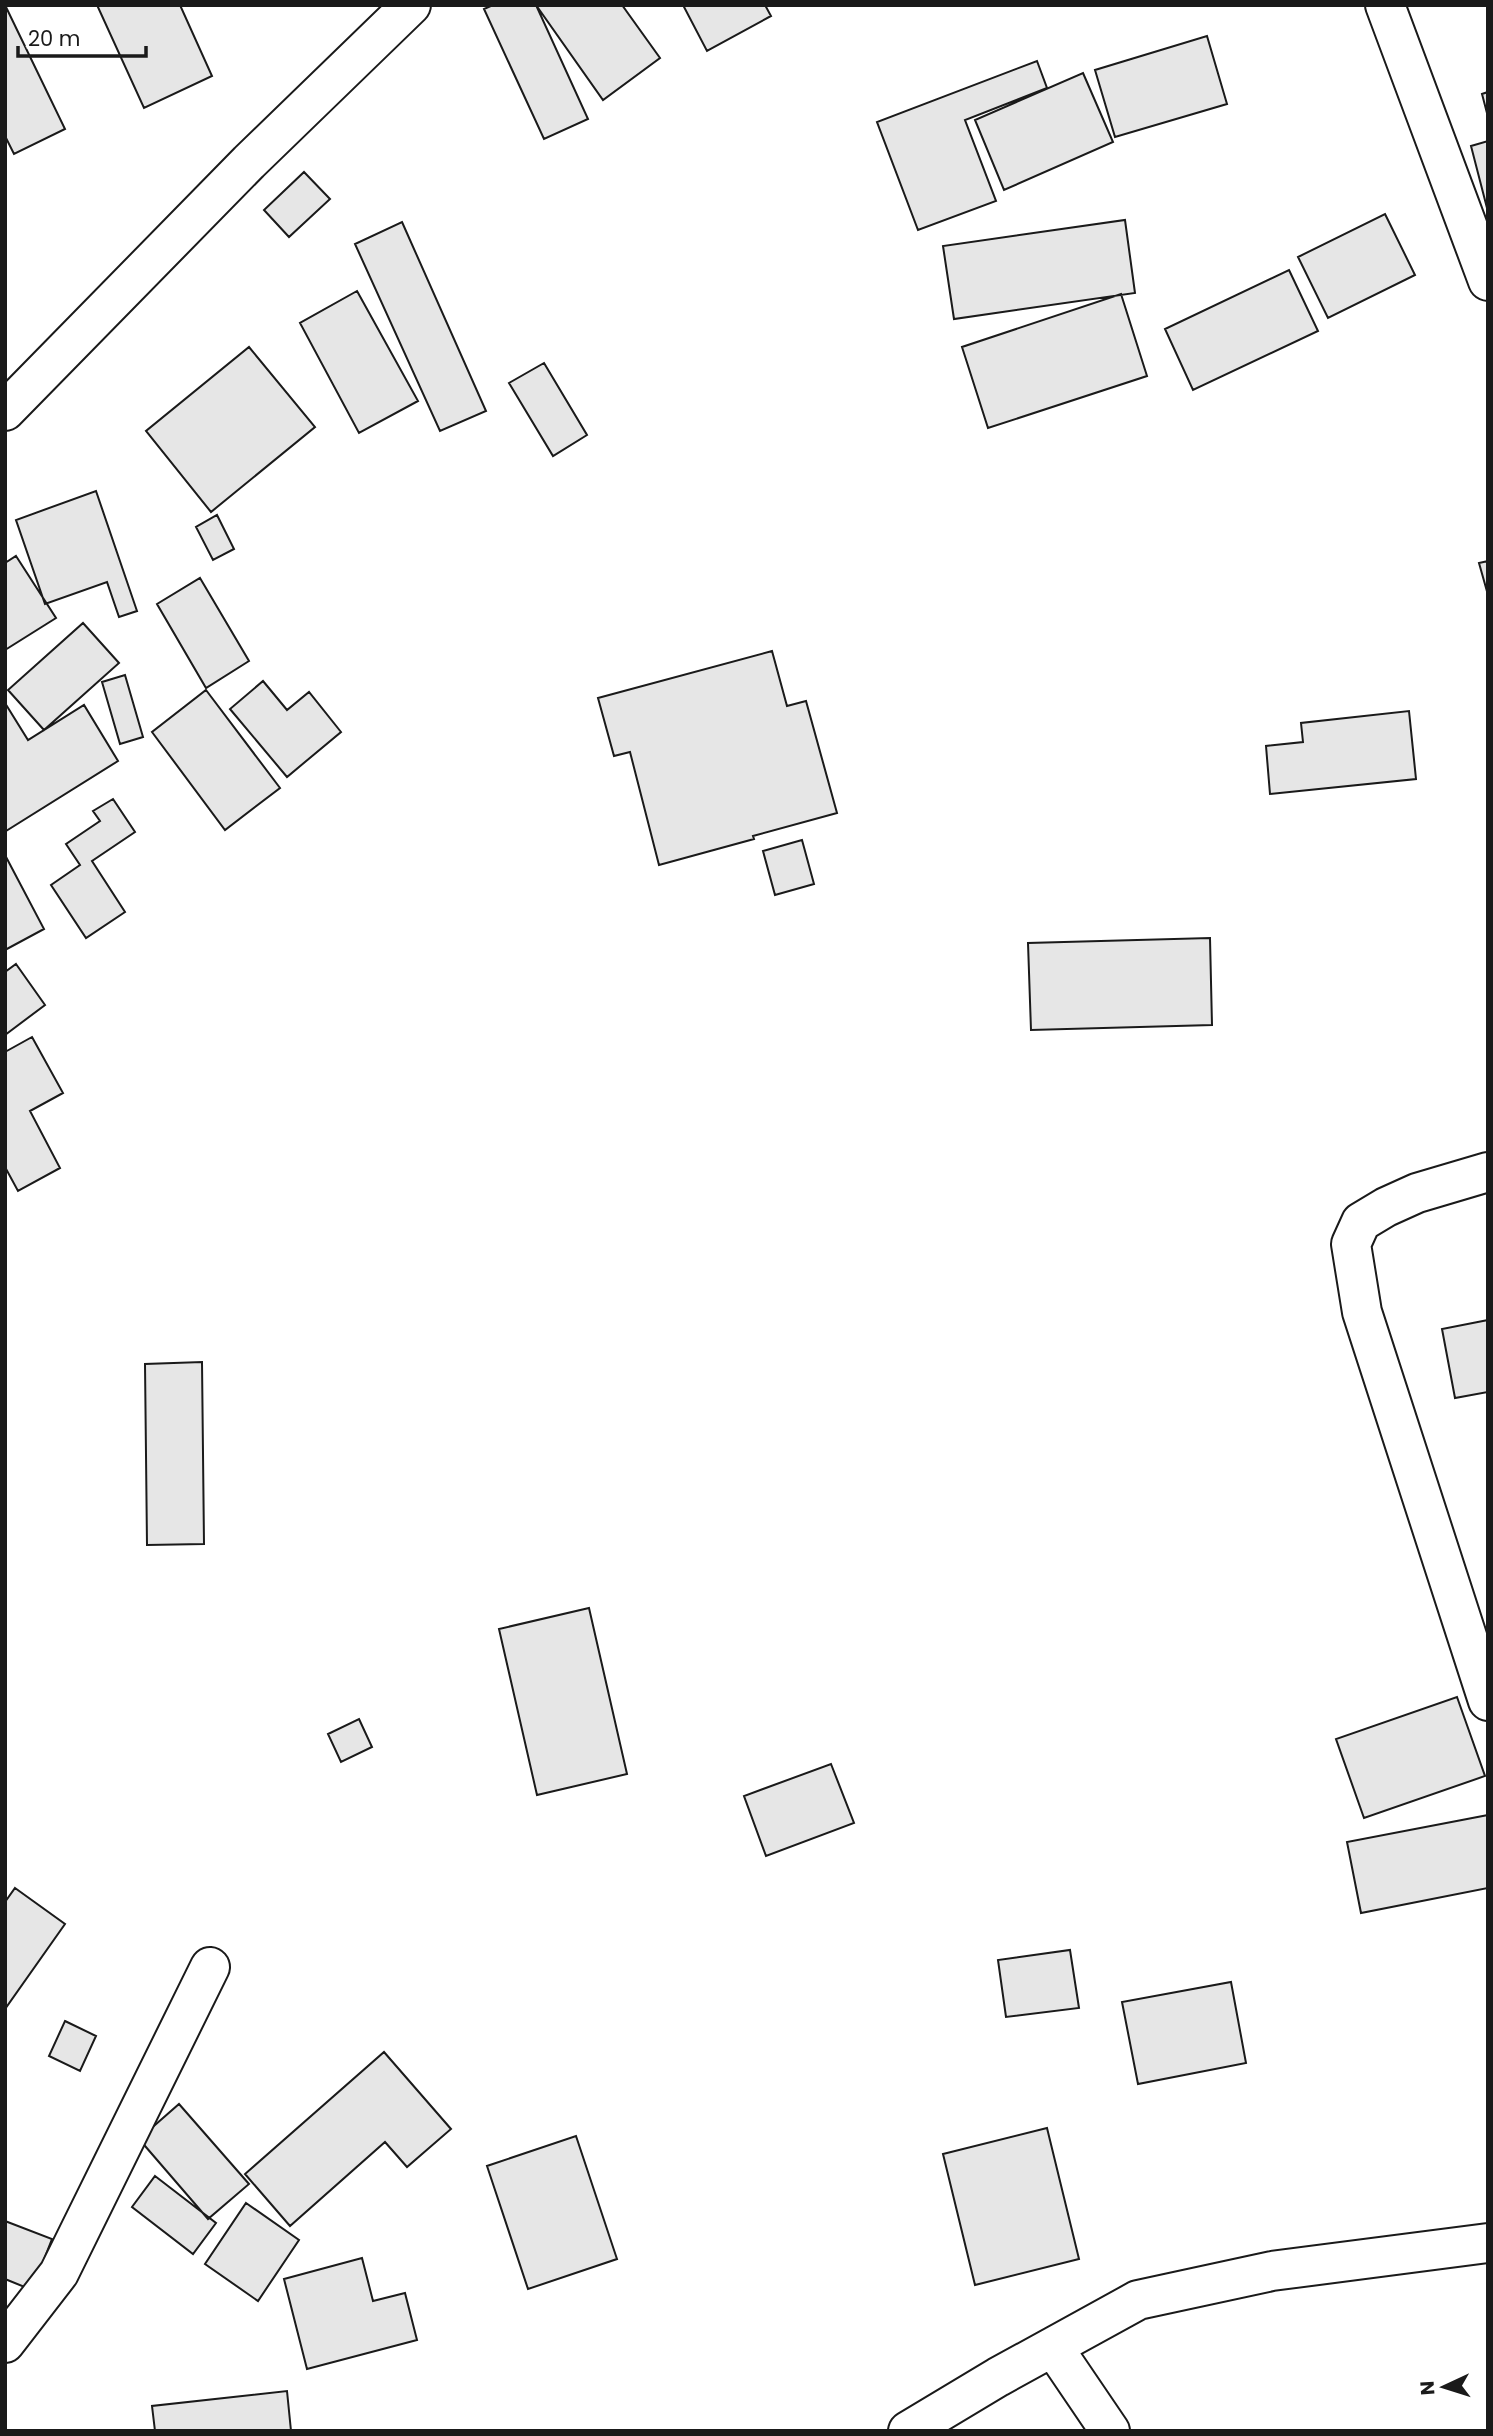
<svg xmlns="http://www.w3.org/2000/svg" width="1493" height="2436" font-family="Poppins,sans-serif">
<rect width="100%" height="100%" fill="#fff"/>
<!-- building -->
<path fill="#e6e6e6" stroke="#1a1a1a" stroke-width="2" d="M 5,5 L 65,129 L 14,154 L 5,136 Z
M 97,5 L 180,5 L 212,76 L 144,108 Z
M 493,5 L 536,5 L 588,119 L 544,139 L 484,9 Z
M 536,5 L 622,5 L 660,58 L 603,100 Z
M 683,5 L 765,5 L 771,16 L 707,51 Z
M 1207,36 L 1227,104 L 1115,137 L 1095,70 Z
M 1037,61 L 1047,88 L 965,120 L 996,201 L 918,230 L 877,122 Z
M 1083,73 L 1113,142 L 1004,190 L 975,120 Z
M 1488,92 L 1488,117 L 1482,94 Z
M 1488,141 L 1488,208 L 1487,208 L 1471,146 Z
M 304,172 L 330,199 L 289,237 L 264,210 Z
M 1385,214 L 1415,275 L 1328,318 L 1298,257 Z
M 1125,220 L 1135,293 L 954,319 L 943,246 Z
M 402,222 L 486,411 L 440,431 L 355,244 Z
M 1289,270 L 1318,331 L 1193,390 L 1165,329 Z
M 357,291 L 418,401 L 359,433 L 300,323 Z
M 1121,294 L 1147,376 L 988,428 L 962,347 Z
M 249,347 L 315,427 L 211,512 L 146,431 Z
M 544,363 L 587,435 L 553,456 L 509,383 Z
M 96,491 L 137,611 L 119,617 L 107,582 L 45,604 L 16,520 Z
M 217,515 L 234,549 L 213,560 L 196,527 Z
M 16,556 L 56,618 L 5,650 L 5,563 Z
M 1488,561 L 1488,595 L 1479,563 Z
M 200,578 L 249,661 L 206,688 L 157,604 Z
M 83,623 L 119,663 L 44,730 L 8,690 Z
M 772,651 L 787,706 L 806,701 L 837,813 L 753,836 L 754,839 L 659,865 L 630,752 L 614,756 L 598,698 Z
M 125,675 L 143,737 L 120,744 L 102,682 Z
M 263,681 L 287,710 L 309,692 L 341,732 L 287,777 L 230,709 Z
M 206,690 L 280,788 L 225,830 L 152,732 Z
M 5,703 L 28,740 L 84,705 L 118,761 L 6,831 Z
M 1409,711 L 1416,779 L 1270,794 L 1266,746 L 1303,742 L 1301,723 Z
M 113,799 L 135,832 L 92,861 L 125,912 L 86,938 L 51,885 L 80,865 L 66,844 L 100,821 L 93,811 Z
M 802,840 L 814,884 L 775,895 L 763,851 Z
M 5,855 L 44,929 L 5,950 Z
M 1210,938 L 1212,1025 L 1031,1030 L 1028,943 Z
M 16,964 L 45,1005 L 5,1035 L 5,972 Z
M 32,1037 L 63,1093 L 30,1111 L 60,1168 L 18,1191 L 5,1167 L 5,1052 Z
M 1488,1320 L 1488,1392 L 1455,1398 L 1442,1329 Z
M 202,1362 L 204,1544 L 147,1545 L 145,1364 Z
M 589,1608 L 627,1774 L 537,1795 L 499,1629 Z
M 1457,1697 L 1485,1776 L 1364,1818 L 1336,1739 Z
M 359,1719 L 372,1747 L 341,1762 L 328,1734 Z
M 831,1764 L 854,1823 L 766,1856 L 744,1796 Z
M 1488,1815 L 1488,1888 L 1361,1913 L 1347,1842 Z
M 15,1888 L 65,1924 L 5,2009 L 5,1902 Z
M 1070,1950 L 1079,2008 L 1006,2017 L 998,1960 Z
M 1231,1982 L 1246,2063 L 1138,2084 L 1122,2002 Z
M 65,2021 L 96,2036 L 80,2071 L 49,2056 Z
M 384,2052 L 451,2129 L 407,2167 L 385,2142 L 290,2226 L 245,2174 Z
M 179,2104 L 249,2184 L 208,2219 L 139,2139 Z
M 1047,2128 L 1079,2259 L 975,2285 L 943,2154 Z
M 576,2136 L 617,2259 L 528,2289 L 487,2166 Z
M 155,2176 L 216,2223 L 193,2254 L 132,2207 Z
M 246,2203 L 299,2240 L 258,2301 L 205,2264 Z
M 5,2221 L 52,2239 L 32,2290 L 5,2279 Z
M 362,2258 L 373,2301 L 405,2293 L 417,2340 L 307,2369 L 284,2279 Z
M 287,2391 L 291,2431 L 155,2431 L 152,2406 Z"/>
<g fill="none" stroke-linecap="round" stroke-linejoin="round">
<!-- street casing -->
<g stroke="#1a1a1a" stroke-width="42">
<path id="street" d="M 1385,5 L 1488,281
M 1488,1172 L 1417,1193 L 1386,1207 L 1361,1222 L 1351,1244 L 1362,1312 L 1488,1701
M 5,2343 L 59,2273 L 210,1967
M 1053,2347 L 1110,2431
M 908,2431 L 998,2377 L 1138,2300 L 1272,2271 L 1488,2243"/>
</g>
<!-- secondary casing -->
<g stroke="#1a1a1a" stroke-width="42">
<path id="secondary" d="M 5,411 L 249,162 L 411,5"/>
</g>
<!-- street -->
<use href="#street" stroke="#fff" stroke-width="38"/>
<!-- secondary -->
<use href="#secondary" stroke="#fff" stroke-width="38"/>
</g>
<!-- border -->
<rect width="1493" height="2436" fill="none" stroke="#1a1a1a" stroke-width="14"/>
<!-- north arrow -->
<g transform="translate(1444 2387) rotate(266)" stroke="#ffffff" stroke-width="5" paint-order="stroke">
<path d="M0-5L12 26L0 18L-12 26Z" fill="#1a1a1a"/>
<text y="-10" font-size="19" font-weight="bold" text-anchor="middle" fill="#1a1a1a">N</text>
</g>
<!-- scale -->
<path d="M18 46v10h128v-10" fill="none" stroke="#1a1a1a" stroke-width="3.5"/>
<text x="28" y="46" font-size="21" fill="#1a1a1a" stroke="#ffffff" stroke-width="5" paint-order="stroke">20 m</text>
</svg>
